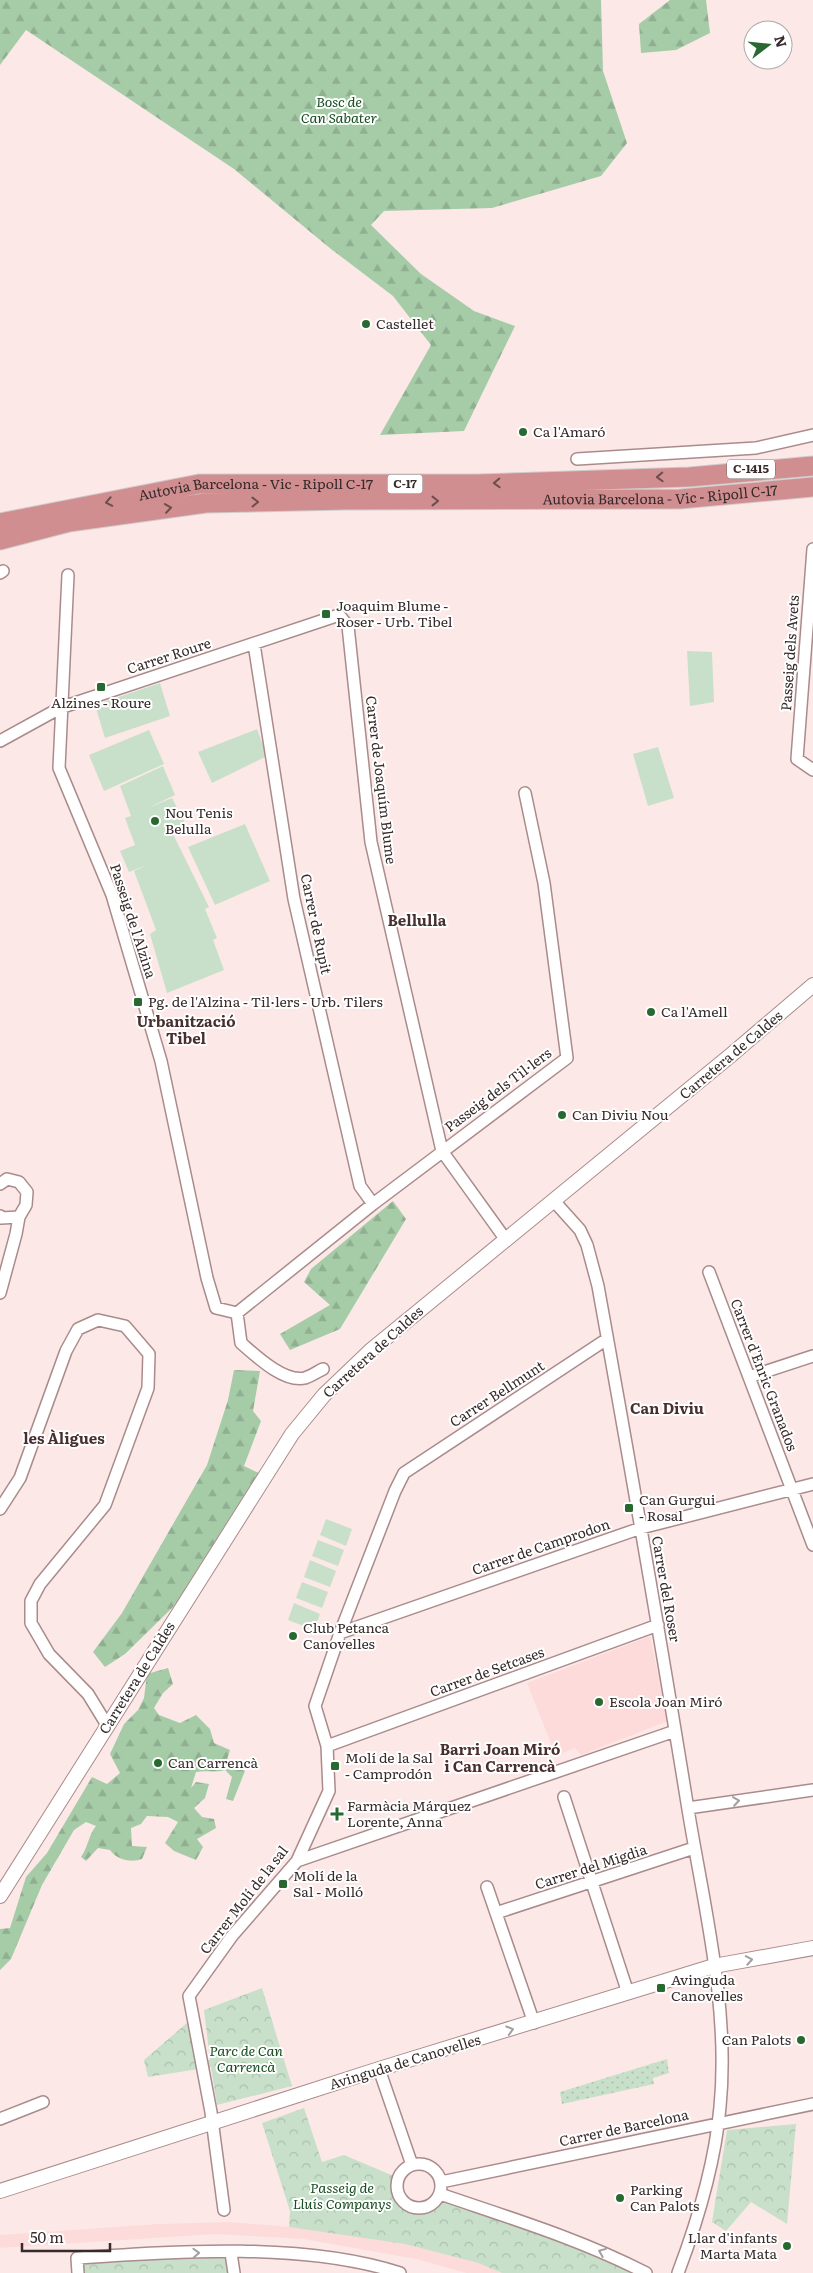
<svg xmlns="http://www.w3.org/2000/svg" width="813" height="2273" font-family="Literata,serif">
<defs>
<pattern id="forest-firs" width="22" height="20" patternUnits="userSpaceOnUse" patternTransform="scale(1.25)"><rect width="22" height="20" fill="#a5cca7"/><path d="M5 1l3.5 6h-7zM16 11l3.5 6h-7z" fill="#8faf90"/></pattern>
<pattern id="park-crowns" width="20" height="18" patternUnits="userSpaceOnUse" patternTransform="scale(1.25)"><rect width="20" height="18" fill="#c8e0c9"/><path d="M2 6a3 3 0 1 1 6 0M12 15a3 3 0 1 1 6 0" fill="none" stroke="#acc0ad"/></pattern>
<pattern id="garden-dots" width="8" height="8" patternUnits="userSpaceOnUse" patternTransform="scale(1.25)"><rect width="8" height="8" fill="#c8e0c9"/><path d="M2 2h.1M6 6h.1" fill="none" stroke="#acc0ad" stroke-width="1.8" stroke-linecap="round"/></pattern>
</defs>
<rect width="100%" height="100%" fill="#fde8e8"/>
<!-- built -->
<path fill="#fedbdb" d="M 650,1636 L 668,1721 L 581,1755 L 575,1748 L 556,1756 L 527,1683 Z
M 229,2222 L 304,2228 L 405,2244 L 478,2263 L 502,2273 L 466,2273 L 416,2259 L 303,2239 L 215,2234 L 0,2248 L 0,2235 L 158,2224 Z"/>
<!-- grass -->
<path fill="#c8e0c9" d="M 687,651 L 712,652 L 714,702 L 690,706 Z
M 160,683 L 170,716 L 105,738 L 95,705 Z
M 257,729 L 267,756 L 212,783 L 198,752 Z
M 149,730 L 164,764 L 104,791 L 89,755 Z
M 658,747 L 674,798 L 648,806 L 633,754 Z
M 163,766 L 175,795 L 148,808 L 172,798 L 185,823 L 171,830 L 209,907 L 205,909 L 217,938 L 213,940 L 224,970 L 167,993 L 150,934 L 156,930 L 134,871 L 147,865 L 129,872 L 120,851 L 135,845 L 125,818 L 131,816 L 120,786 Z
M 245,824 L 270,881 L 215,905 L 188,847 Z
M 326,1519 L 352,1529 L 346,1546 L 320,1535 Z
M 318,1540 L 344,1550 L 338,1566 L 312,1556 Z
M 310,1560 L 336,1571 L 330,1587 L 304,1577 Z
M 302,1582 L 328,1592 L 322,1608 L 296,1598 Z
M 294,1603 L 320,1614 L 314,1630 L 288,1620 Z"/>
<!-- forest -->
<path fill="url(#forest-firs)" d="M 0,0 L 601,0 L 603,71 L 627,143 L 601,176 L 492,208 L 384,211 L 371,225 L 421,274 L 474,311 L 515,326 L 464,431 L 380,435 L 431,345 L 393,296 L 331,249 L 234,169 L 26,30 L 0,65 Z
M 670,0 L 706,0 L 710,33 L 676,50 L 641,53 L 639,24 Z
M 393,1201 L 406,1219 L 340,1329 L 290,1350 L 280,1334 L 330,1305 L 304,1282 L 311,1269 Z
M 234,1370 L 260,1371 L 253,1411 L 261,1421 L 244,1466 L 261,1474 L 191,1584 L 172,1608 L 125,1654 L 105,1667 L 93,1652 L 122,1613 L 207,1465 L 228,1400 Z
M 168,1668 L 173,1684 L 163,1693 L 154,1708 L 159,1715 L 180,1723 L 196,1715 L 210,1729 L 214,1743 L 230,1750 L 226,1763 L 245,1771 L 233,1801 L 226,1799 L 232,1777 L 225,1770 C 215,1773 206,1770 196,1772 L 191,1788 L 196,1782 L 209,1784 L 205,1798 L 194,1808 L 202,1817 L 214,1819 L 216,1828 L 197,1839 L 203,1847 L 196,1860 L 174,1851 L 165,1843 L 178,1822 L 168,1817 L 147,1816 L 141,1824 L 131,1828 L 132,1846 L 147,1847 L 142,1859 C 131,1863 117,1860 110,1850 L 98,1848 L 86,1861 L 81,1857 C 89,1845 88,1836 96,1826 L 86,1822 L 74,1830 L 42,1885 L 11,1959 L 0,1970 L 0,1929 L 10,1928 L 26,1877 L 47,1853 L 92,1777 L 107,1784 L 120,1773 L 110,1754 L 124,1724 L 138,1710 L 144,1698 L 147,1674 Z"/>
<!-- park -->
<path fill="url(#park-crowns)" d="M 262,1988 L 292,2086 L 217,2105 L 211,2067 L 148,2077 L 144,2060 L 188,2022 L 196,2061 L 210,2060 L 204,2010 Z
M 304,2108 L 322,2162 L 344,2155 L 396,2177 C 390,2190 399,2201 408,2210 L 431,2209 L 441,2198 L 540,2230 L 644,2273 L 502,2273 L 478,2263 L 405,2244 L 289,2227 L 290,2211 L 262,2123 Z
M 796,2124 L 787,2224 L 751,2202 L 726,2231 L 712,2222 L 727,2130 Z
M 83,2257 L 231,2257 L 234,2273 L 84,2273 Z"/>
<!-- garden -->
<path fill="url(#garden-dots)" d="M 667,2059 L 669,2073 L 653,2078 L 654,2084 L 562,2104 L 560,2092 Z"/>
<g fill="none" stroke-linecap="round" stroke-linejoin="round">
<!-- minor casing -->
<g stroke="#aa8b8b" stroke-width="14">
<path id="minor" d="M 577,459 L 756,448 L 813,435
M 813,549 L 797,759 L 813,770
M 0,573 L 3,571
M 68,575 L 59,768 L 112,895 L 161,1061 L 207,1278 L 216,1308 L 237,1313
M 254,644 L 294,899 L 360,1186 L 373,1204
M 0,741 L 60,708 L 339,615 L 348,626 L 371,842 L 442,1151 L 506,1240
M 0,1184 L 7,1179 L 19,1182 L 27,1192 L 26,1205 L 19,1217 L 16,1234 L 0,1293
M 554,1201 L 580,1230 L 587,1245 L 598,1286 C 629,1458 659,1630 687,1803 C 703,1903 730,2006 720,2107 C 715,2164 698,2220 678,2273
M 0,1216 L 1,1218 L 19,1217
M 709,1272 L 813,1545
M 237,1313 L 373,1204 L 567,1058 L 544,883 L 525,793
M 237,1313 L 241,1343 C 256,1356 284,1383 305,1378 C 311,1376 317,1372 323,1369
M 749,1377 L 813,1356
M 0,1509 L 20,1478 L 66,1351 L 78,1329 L 98,1320 L 125,1326 L 149,1354 L 148,1388 L 105,1505 L 40,1584 L 31,1601 L 31,1623 L 49,1654 L 88,1694 L 107,1725
M 340,1633 L 641,1528 L 813,1484
M 327,1746 L 658,1625
M 564,1797 L 628,1993
M 688,1808 L 813,1790
M 297,1861 L 675,1731
M 487,1887 L 534,2023
M 496,1913 L 694,1848
M 379,2069 L 412,2165
M 0,2119 L 43,2102
M397 2186a22 22 0 1 1 44 0a22 22 0 1 1-44 0Z
M 441,2182 L 813,2104
M 440,2194 C 510,2218 580,2239 646,2273
M 224,2210 L 211,2112 L 189,1996 L 232,1936 L 297,1861 L 329,1791 L 327,1746 L 315,1706 L 340,1633 L 395,1491 L 404,1473 L 607,1339
M 231,2253 L 234,2273
M 78,2273 L 77,2258 C 177,2251 304,2242 400,2273"/>
</g>
<!-- tertiary casing -->
<g stroke="#aa8b8b" stroke-width="16">
<path id="tertiary" d="M 0,1896 L 292,1434 L 324,1395 L 370,1351 L 731,1055 L 813,985
M 0,2191 L 379,2069 L 714,1966 L 813,1948"/>
</g>
<!-- trunk casing -->
<g stroke="#cfcccc" stroke-width="21">
<g id="trunk">
<path id="s1" d="M 0,523 L 199,484 L 478,484 L 689,477 L 813,466"/>
<path id="s2" d="M 0,540 L 69,522 L 206,503 L 345,500 L 680,499 L 813,487"/>
</g>
</g>
<!-- minor -->
<use href="#minor" stroke="#fff" stroke-width="11"/>
<!-- tertiary -->
<use href="#tertiary" stroke="#fff" stroke-width="14"/>
<!-- trunk -->
<use href="#trunk" stroke="#d08e90" stroke-width="19"/>
</g>
<!-- one-way arrows -->
<defs><path id="oneway-chevron" d="M-2-3.5L2.5 0L-2 3.5" fill="none" stroke-width="1.6" stroke-linecap="round" stroke-linejoin="round" transform="scale(1.25)"/></defs>
<g stroke="#6d4d4e">
<use href="#oneway-chevron" transform="translate(660 477) rotate(178)"/>
<use href="#oneway-chevron" transform="translate(497 483) rotate(178)"/>
<use href="#oneway-chevron" transform="translate(435 501)"/>
<use href="#oneway-chevron" transform="translate(109 502) rotate(169)"/>
<use href="#oneway-chevron" transform="translate(255 502) rotate(-1)"/>
<use href="#oneway-chevron" transform="translate(168 508) rotate(-8)"/>
</g>
<g stroke="#a59f9f">
<use href="#oneway-chevron" transform="translate(736 1801) rotate(-8)"/>
<use href="#oneway-chevron" transform="translate(749 1960) rotate(-10)"/>
<use href="#oneway-chevron" transform="translate(510 2030) rotate(-17)"/>
<use href="#oneway-chevron" transform="translate(602 2252) rotate(-158)"/>
<use href="#oneway-chevron" transform="translate(196 2253) rotate(-2)"/>
</g>
<!-- markers -->
<g fill="#286831" stroke="#fff" stroke-width="2">
<circle cx="366" cy="324" r="5"/>
<circle cx="523" cy="432" r="5"/>
<rect x="321" y="609" width="10" height="10" rx="2.5"/>
<rect x="96" y="682" width="10" height="10" rx="2.5"/>
<circle cx="155" cy="821" r="5"/>
<rect x="133" y="997" width="10" height="10" rx="2.5"/>
<circle cx="651" cy="1012" r="5"/>
<circle cx="562" cy="1115" r="5"/>
<rect x="624" y="1503" width="10" height="10" rx="2.5"/>
<circle cx="293" cy="1636" r="5"/>
<circle cx="599" cy="1702" r="5"/>
<circle cx="158" cy="1763" r="5"/>
<rect x="330" y="1761" width="10" height="10" rx="2.5"/>
<path d="M334.5 1806.5h5v5h5v5h-5v5h-5v-5h-5v-5h5z"/>
<rect x="278" y="1879" width="10" height="10" rx="2.5"/>
<rect x="656" y="1983" width="10" height="10" rx="2.5"/>
<circle cx="801" cy="2040" r="5"/>
<circle cx="620" cy="2198" r="5"/>
<circle cx="787" cy="2246" r="5"/>
</g>
<g text-anchor="middle" stroke-width="4" stroke-linejoin="round" paint-order="stroke">
<!-- shield labels -->
<g fill="#fff" stroke="#736a6a" stroke-width="1">
<rect x="727" y="459.5" width="48" height="19" rx="4"/>
<rect x="387.5" y="474.5" width="35" height="19" rx="4"/>
</g>
<g font-size="12" font-weight="bold" fill="#372a2a">
<text x="751" y="473">C-1415</text>
<text x="405" y="488">C-17</text>
</g>
<!-- park labels -->
<g font-size="14" font-style="italic" fill="#164e20" stroke="#fff">
<text x="339" y="107">Bosc de<tspan x="339" dy="16">Can Sabater</tspan></text>
<text x="246" y="2056">Parc de Can<tspan x="246" dy="16">Carrencà</tspan></text>
<text x="342" y="2193">Passeig de<tspan x="342" dy="16">Lluís Companys</tspan></text>
</g>
<!-- poi labels -->
<g font-size="14" fill="#372a2a" stroke="#fff" text-anchor="start">
<text x="376" y="329">Castellet</text>
<text x="533" y="437">Ca l'Amaró</text>
<text x="336" y="611">Joaquim Blume -<tspan x="336" dy="16">Roser - Urb. Tibel</tspan></text>
<text x="101" y="708" text-anchor="middle">Alzines - Roure</text>
<text x="165" y="818">Nou Tenis<tspan x="165" dy="16">Belulla</tspan></text>
<text x="148" y="1007">Pg. de l'Alzina - Til·lers - Urb. Tilers</text>
<text x="661" y="1017">Ca l'Amell</text>
<text x="572" y="1120">Can Diviu Nou</text>
<text x="639" y="1505">Can Gurgui<tspan x="639" dy="16">- Rosal</tspan></text>
<text x="303" y="1633">Club Petanca<tspan x="303" dy="16">Canovelles</tspan></text>
<text x="609" y="1707">Escola Joan Miró</text>
<text x="345" y="1763">Molí de la Sal<tspan x="345" dy="16">- Camprodón</tspan></text>
<text x="168" y="1768">Can Carrencà</text>
<text x="347" y="1811">Farmàcia Márquez<tspan x="347" dy="16">Lorente, Anna</tspan></text>
<text x="293" y="1881">Molí de la<tspan x="293" dy="16">Sal - Molló</tspan></text>
<text x="671" y="1985">Avinguda<tspan x="671" dy="16">Canovelles</tspan></text>
<text x="791" y="2045" text-anchor="end">Can Palots</text>
<text x="630" y="2195">Parking<tspan x="630" dy="16">Can Palots</tspan></text>
<text x="777" y="2243" text-anchor="end">Llar d'infants<tspan x="777" dy="16">Marta Mata</tspan></text>
</g>
<!-- street labels -->
<g font-size="14" fill="#372a2a" stroke="#fff">
<text dy="5" stroke="none"><textPath href="#s1" startOffset="259">Autovia Barcelona - Vic - Ripoll C-17</textPath></text>
<text dy="5" stroke="none"><textPath href="#s2" startOffset="664">Autovia Barcelona - Vic - Ripoll C-17</textPath></text>
<text transform="translate(790 653) rotate(-86)" y="5">Passeig dels Avets</text>
<text transform="translate(169 656) rotate(-18)" y="5">Carrer Roure</text>
<text transform="translate(381 780) rotate(83)" y="5">Carrer de Joaquím Blume</text>
<text transform="translate(133 921) rotate(72)" y="5">Passeig de l'Alzina</text>
<text transform="translate(316 924) rotate(78)" y="5">Carrer de Rupit</text>
<text transform="translate(731 1055) rotate(-40)" y="5">Carretera de Caldes</text>
<text transform="translate(498 1090) rotate(-37)" y="5">Passeig dels Til·lers</text>
<text transform="translate(373 1352) rotate(-42)" y="5">Carretera de Caldes</text>
<text transform="translate(764 1375) rotate(69)" y="5">Carrer d'Enric Granados</text>
<text transform="translate(497 1394) rotate(-33)" y="5">Carrer Bellmunt</text>
<text transform="translate(541 1547) rotate(-19)" y="5">Carrer de Camprodon</text>
<text transform="translate(666 1589) rotate(80)" y="5">Carrer del Roser</text>
<text transform="translate(487 1672) rotate(-20)" y="5">Carrer de Setcases</text>
<text transform="translate(137 1678) rotate(-58)" y="5">Carretera de Caldes</text>
<text transform="translate(591 1867) rotate(-18)" y="5">Carrer del Migdia</text>
<text transform="translate(244 1900) rotate(-52)" y="5">Carrer Molí de la sal</text>
<text transform="translate(405 2062) rotate(-17)" y="5">Avinguda de Canovelles</text>
<text transform="translate(624 2128) rotate(-12)" y="5">Carrer de Barcelona</text>
</g>
<!-- neighbourhood labels -->
<g font-size="15" font-weight="bold" fill="#482e2e" stroke="#fff">
<text x="417" y="926">Bellulla</text>
<text x="186" y="1027">Urbanització<tspan x="186" dy="17">Tibel</tspan></text>
<text x="667" y="1414">Can Diviu</text>
<text x="64" y="1444">les Àligues</text>
<text x="500" y="1755">Barri Joan Miró<tspan x="500" dy="17">i Can Carrencà</tspan></text>
</g>
</g>
<!-- north arrow -->
<g transform="translate(768 45) rotate(74)"><circle r="24" fill="#ffffff" stroke="#afaaaa"/>
<path d="M0-4L9 19L0 12L-9 19Z" fill="#286831"/>
<text y="-8" font-size="14" font-weight="bold" text-anchor="middle" fill="#372a2a">N</text>
</g>
<!-- scale -->
<path d="M22 2243v8h88v-8" fill="none" stroke="#372a2a" stroke-width="2.5"/>
<text x="30" y="2243" font-size="15" fill="#372a2a" stroke="#ffffff" stroke-width="4" paint-order="stroke">50 m</text>
</svg>
